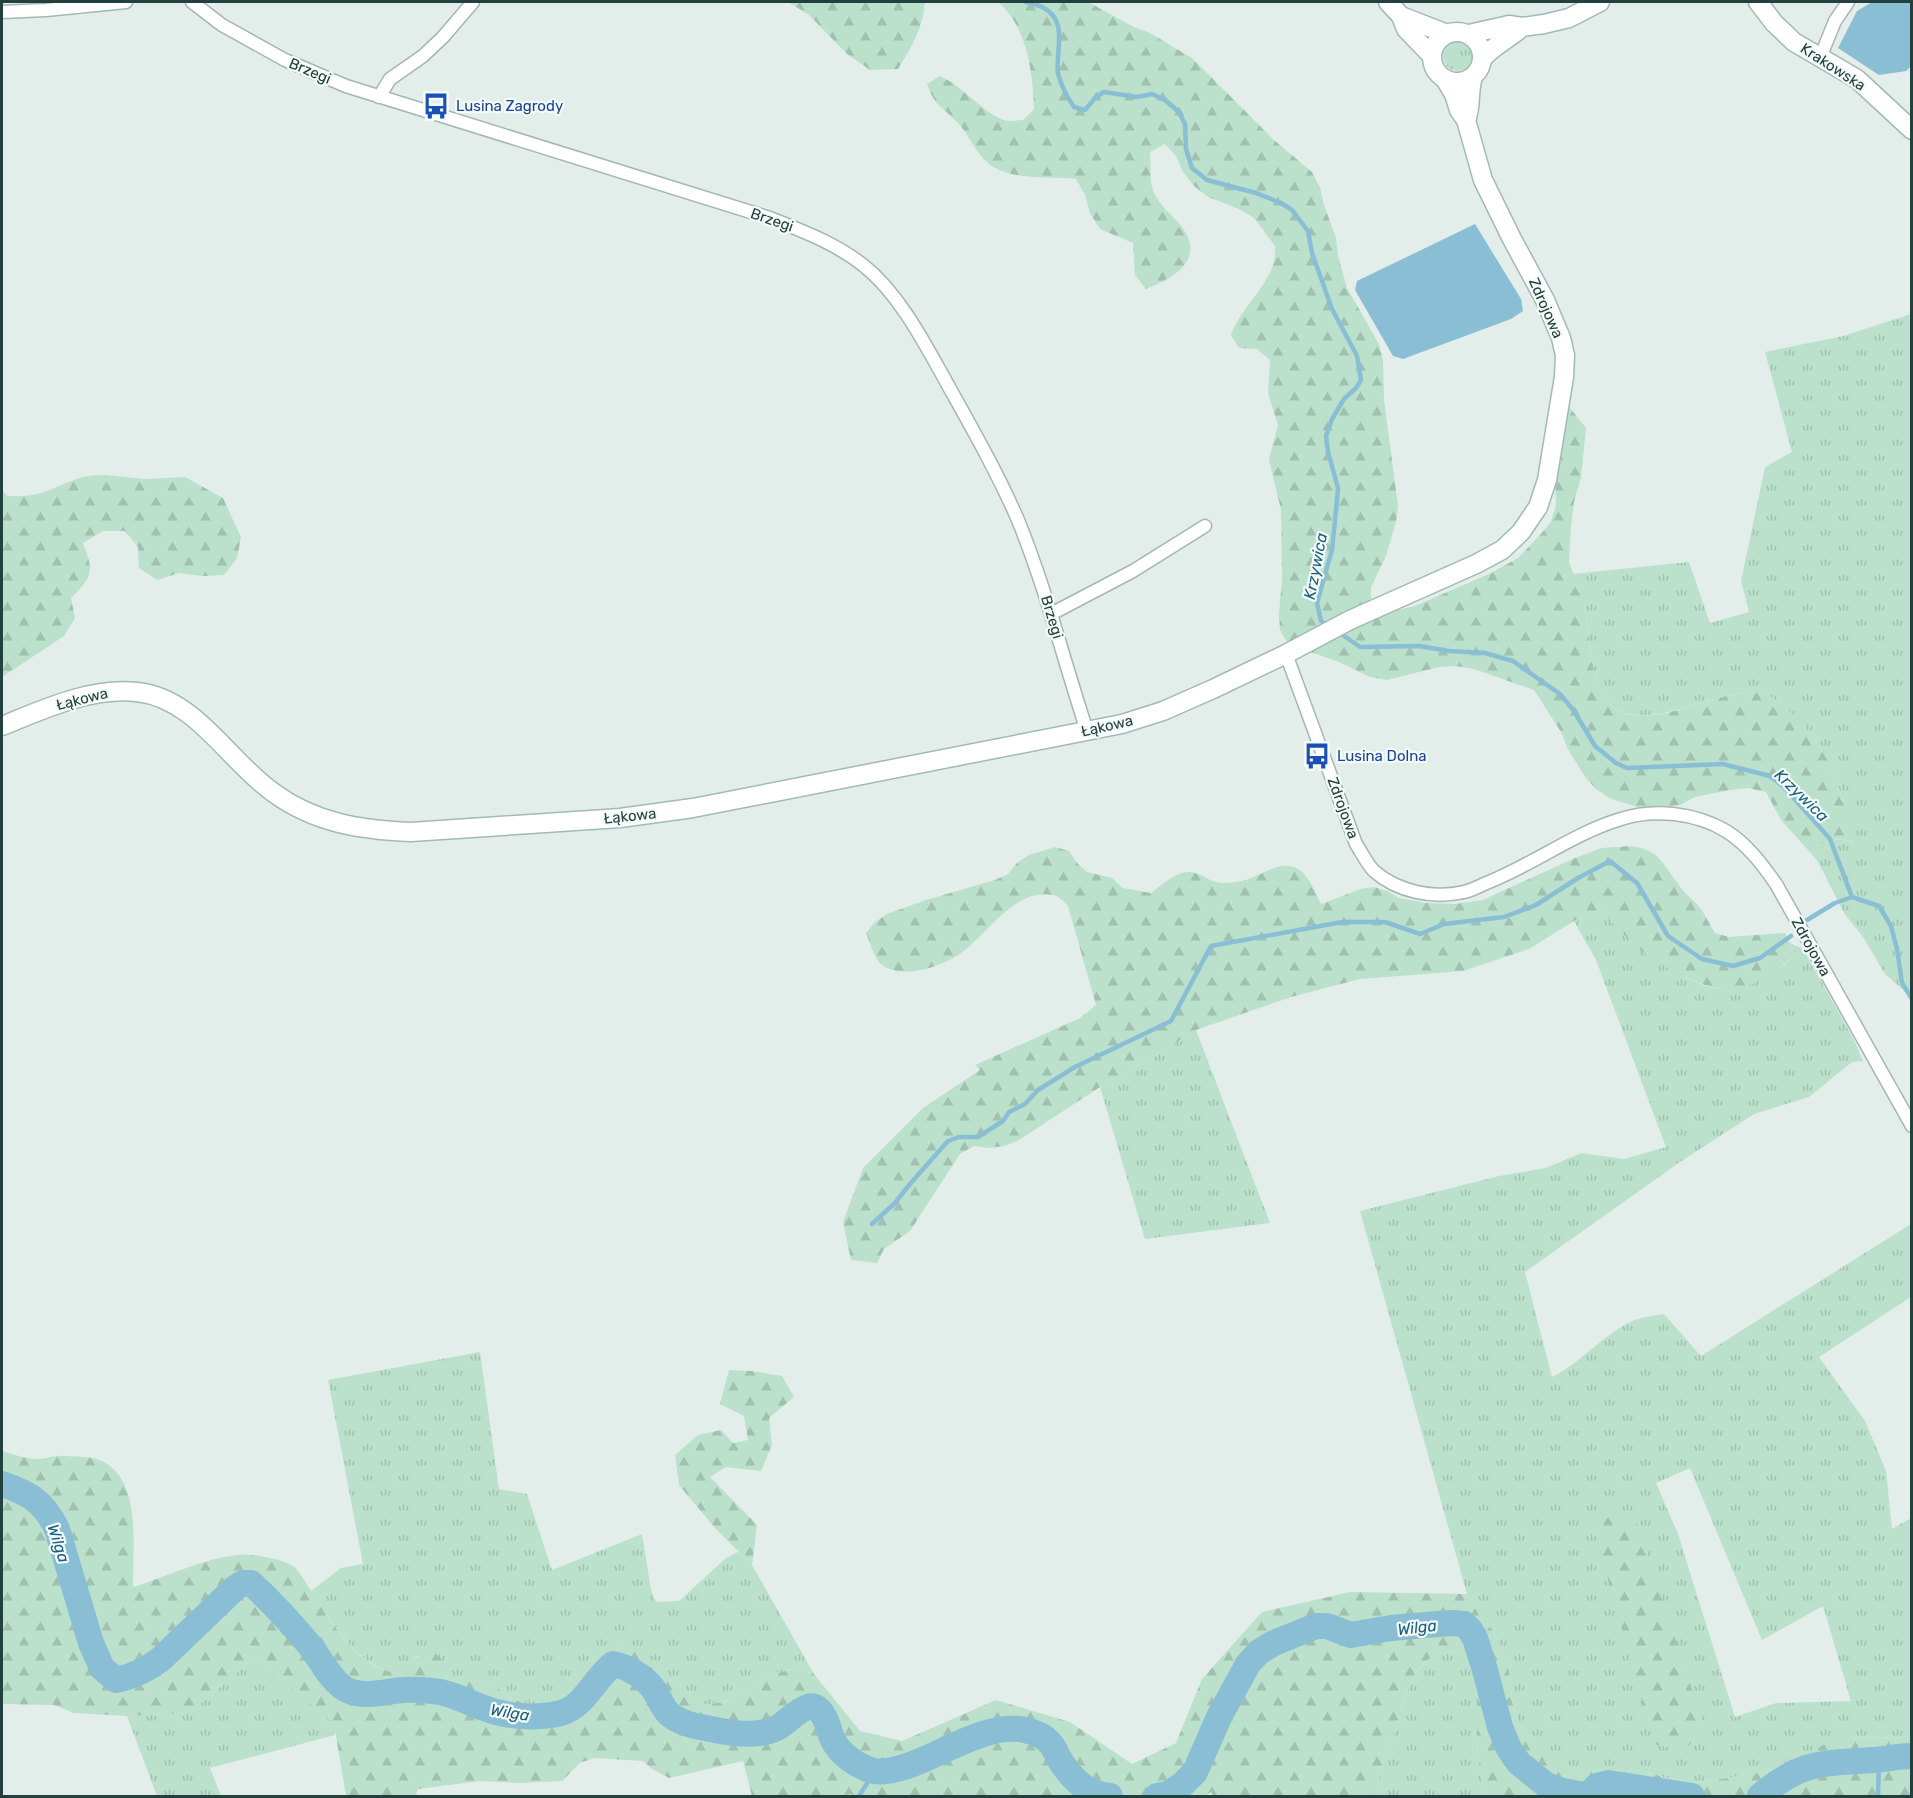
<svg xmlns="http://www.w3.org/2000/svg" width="1913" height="1798" font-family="Rubik,sans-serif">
<defs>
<pattern id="grass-tufts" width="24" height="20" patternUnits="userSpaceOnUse" patternTransform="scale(1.5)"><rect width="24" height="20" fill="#bbe0cb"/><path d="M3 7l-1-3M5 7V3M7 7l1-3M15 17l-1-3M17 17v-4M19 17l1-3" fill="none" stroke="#a0c1af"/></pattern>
<pattern id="forest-firs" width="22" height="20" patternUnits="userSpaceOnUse" patternTransform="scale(1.5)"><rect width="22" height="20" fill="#bbe0cb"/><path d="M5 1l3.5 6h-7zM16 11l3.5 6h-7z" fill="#a0c1af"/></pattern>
</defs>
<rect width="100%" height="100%" fill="#e3eeeb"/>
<!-- grass -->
<path fill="url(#grass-tufts)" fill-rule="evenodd" d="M1443 56a15 15 0 1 1 30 0a15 15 0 1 1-30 0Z
M 1911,314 L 1911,997 L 1885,974 L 1863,937 L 1844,913 L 1817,860 L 1817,845 C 1831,840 1841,837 1854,843 C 1841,791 1833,752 1792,714 C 1784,706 1775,697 1762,694 C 1711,683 1623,757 1595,680 L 1584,601 L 1573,574 L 1689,562 L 1710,623 L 1749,612 L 1741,581 L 1765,467 L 1792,452 L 1765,352 L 1843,336 Z
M 1600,910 C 1630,941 1682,987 1727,990 C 1734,990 1778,970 1785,964 C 1789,961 1792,958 1795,955 L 1790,943 L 1803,949 L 1853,1038 L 1863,1061 L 1852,1062 L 1809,1097 L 1754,1114 L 1680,1162 L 1525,1272 L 1552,1377 C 1582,1363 1609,1327 1641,1318 C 1649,1316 1657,1315 1664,1314 L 1701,1356 L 1911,1224 L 1911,1297 L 1819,1357 L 1865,1421 L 1886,1471 L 1892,1529 L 1911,1518 L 1911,1738 L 1847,1737 L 1776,1770 L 1697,1783 L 1677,1781 L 1640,1770 L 1581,1771 L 1562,1766 L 1545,1757 L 1531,1742 L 1519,1725 L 1513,1706 L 1508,1665 L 1492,1629 L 1479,1615 L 1467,1594 L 1360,1211 L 1499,1176 L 1546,1168 L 1581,1153 L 1624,1159 L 1666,1147 L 1596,960 L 1574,921 ZM 1690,1468 L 1762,1640 L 1823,1606 L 1851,1701 L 1776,1703 L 1735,1717 L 1678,1534 L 1656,1483 Z
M 1196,1030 L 1270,1223 L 1145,1239 L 1100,1087 L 1156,1056 Z
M 480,1352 L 499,1489 L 527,1494 L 552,1570 L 642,1534 L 651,1590 L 656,1602 L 679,1601 L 726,1558 L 738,1552 L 752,1565 L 814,1674 L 795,1669 L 776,1673 L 741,1694 L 723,1702 L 704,1705 L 672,1681 L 658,1665 L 581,1684 L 570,1700 L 549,1706 L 529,1706 L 509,1697 L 493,1685 L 473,1681 L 454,1681 L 442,1674 L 442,1659 L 417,1656 L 395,1673 C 354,1663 334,1624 311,1591 L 341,1568 L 363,1564 L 328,1380 Z
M 1462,1652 C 1482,1679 1476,1705 1477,1737 C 1477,1756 1481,1777 1485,1796 L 1372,1796 C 1381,1782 1380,1768 1385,1753 C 1387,1747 1391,1742 1393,1736 C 1401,1713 1409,1672 1430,1658 C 1439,1652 1452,1653 1462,1652 Z
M 254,1658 L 335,1724 L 335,1735 L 210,1768 L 221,1796 L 157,1796 L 127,1716 L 189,1713 Z"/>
<!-- forest -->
<path fill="url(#forest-firs)" d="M 788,2 L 925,2 C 923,28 912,47 898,69 L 870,70 L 847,54 L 809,15 Z
M 998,2 L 1088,2 L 1134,27 L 1150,33 L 1192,58 L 1274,140 L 1312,172 L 1320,188 L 1324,205 L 1336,238 L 1338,256 L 1347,288 L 1379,344 L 1383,361 L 1384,400 L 1398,506 L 1396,522 L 1386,556 L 1371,587 L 1371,604 L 1384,613 L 1415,606 L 1489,574 L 1518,558 L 1540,535 L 1551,522 L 1556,505 L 1555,471 L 1560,439 L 1570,408 L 1586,428 L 1581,477 L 1574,502 L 1571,526 L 1569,563 L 1583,595 L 1595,680 C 1623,758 1711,683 1763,694 C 1775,697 1784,706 1793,714 C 1833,753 1841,792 1855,843 C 1841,837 1831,839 1818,845 L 1817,860 L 1781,820 L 1766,792 L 1748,788 L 1730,790 L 1695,797 L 1680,805 L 1645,809 L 1611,799 L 1596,789 L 1585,777 L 1568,749 L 1561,732 L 1534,690 L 1474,669 L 1456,666 L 1439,667 L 1387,680 L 1370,677 L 1339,662 L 1288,644 L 1280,630 L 1279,614 L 1282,579 L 1281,510 L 1269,459 L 1278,425 L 1268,393 L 1270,360 L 1257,349 L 1239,348 L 1231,335 C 1240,309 1264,291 1273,265 C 1275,259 1275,252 1275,246 L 1254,218 L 1239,209 L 1208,197 L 1194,186 L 1183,172 L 1176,156 L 1165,144 L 1150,152 C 1151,164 1149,179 1153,190 C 1158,205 1172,214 1181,226 C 1207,259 1174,278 1146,289 L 1135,275 L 1133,243 L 1100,229 L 1090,213 L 1085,195 L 1076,179 C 1049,176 1012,181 989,164 C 976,154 969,135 958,123 C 942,106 935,107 927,84 L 940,76 C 965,87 981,112 1004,120 C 1009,122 1017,120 1023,120 L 1034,109 C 1033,73 1027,26 998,2 Z
M 104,475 L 145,479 L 185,477 L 223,498 L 241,537 L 237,558 L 224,575 L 202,576 L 179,573 L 157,580 L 139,568 L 138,547 L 125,531 L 103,531 L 83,543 C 94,571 93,577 71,598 L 75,618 L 64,636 L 2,677 L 2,490 L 7,496 C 44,498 49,488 80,478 C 88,475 97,476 104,475 Z
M 1630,846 C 1661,849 1664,867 1681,888 C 1687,896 1695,901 1701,909 C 1706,917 1710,925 1715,933 L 1729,937 L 1785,933 L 1795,955 C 1781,968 1747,992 1727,990 C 1699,987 1666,968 1643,952 C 1628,940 1614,924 1600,910 L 1574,921 L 1529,949 L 1463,971 L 1360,979 L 1291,997 L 1196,1030 L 1156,1056 L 1100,1087 L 1019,1140 L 1004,1146 L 989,1148 L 974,1146 L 960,1154 L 910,1231 L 884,1249 L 877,1263 L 851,1260 L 843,1222 L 863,1168 L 923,1108 L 980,1070 L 975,1065 L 1080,1018 L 1096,1005 L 1068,906 C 1064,902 1059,896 1053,895 C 1016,888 990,930 965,950 C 946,966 900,982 880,963 C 873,956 870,942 866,933 L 875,922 L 887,914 L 926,900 L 995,880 L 1008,874 L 1017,863 L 1029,855 L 1055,847 L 1069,851 L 1077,863 L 1087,872 L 1112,878 L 1123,888 L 1151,893 C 1162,885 1174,873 1187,872 C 1197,871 1205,878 1213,881 C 1221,884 1232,883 1241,881 C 1259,878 1280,858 1298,869 C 1310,876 1315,893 1321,904 L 1361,889 L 1374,887 L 1387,891 L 1399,898 L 1427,903 L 1455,904 L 1483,900 L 1575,858 L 1602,848 Z
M 729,1370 L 752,1371 L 782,1376 L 794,1397 L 769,1418 L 772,1445 L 761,1471 L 726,1467 L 710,1477 L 757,1525 L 752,1565 L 715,1528 L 679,1485 L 675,1455 L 698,1435 L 721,1430 L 733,1443 L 748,1440 L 744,1416 L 720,1404 Z
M 2,1451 C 12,1454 26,1459 37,1459 C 47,1459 55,1455 65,1456 C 74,1457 88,1456 97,1459 C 144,1475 132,1550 133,1587 C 167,1577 203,1558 239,1555 C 252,1554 281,1558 293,1566 C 299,1570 305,1582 309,1588 C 332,1621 353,1664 395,1673 L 405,1663 L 431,1650 L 442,1659 L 442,1674 L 454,1681 L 473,1681 L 493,1685 L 509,1697 L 529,1706 L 549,1706 L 569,1700 L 591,1667 L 606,1655 L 623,1645 L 642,1652 L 658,1665 L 672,1681 L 704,1705 L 723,1702 L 741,1694 L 776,1673 L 795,1669 L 814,1674 L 860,1731 L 902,1741 L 996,1700 L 1070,1722 L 1132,1764 L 1176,1743 L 1202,1679 L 1262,1612 L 1350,1592 L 1467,1594 L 1479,1615 L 1492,1629 L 1508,1665 L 1513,1706 L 1519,1725 L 1531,1742 L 1545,1756 L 1562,1766 L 1581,1771 L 1640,1770 L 1677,1781 L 1697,1783 L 1776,1770 L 1827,1743 L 1847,1737 L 1911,1738 L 1911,1796 L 1485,1796 C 1481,1777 1477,1756 1477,1737 C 1476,1707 1482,1677 1461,1652 C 1452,1653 1438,1652 1430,1658 C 1408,1672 1401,1713 1393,1736 C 1391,1742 1387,1747 1385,1753 C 1380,1768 1381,1782 1372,1796 L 1213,1796 L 1211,1792 L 1205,1796 L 852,1796 L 851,1794 L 843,1796 L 752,1796 L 743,1761 L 669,1778 L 652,1769 L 643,1761 L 594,1758 L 580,1763 L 562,1781 L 520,1783 L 480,1781 L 418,1789 L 415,1796 L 346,1796 L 334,1724 L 254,1658 L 189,1713 L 127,1716 L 74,1713 L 54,1705 L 2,1704 Z
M 1633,1511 L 1705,1728 L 1684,1751 L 1654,1744 L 1592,1522 Z"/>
<!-- water -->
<path fill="#89bed5" d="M 1872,2 L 1911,2 L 1911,66 L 1906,71 L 1879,75 L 1838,48 L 1857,11 Z
M 1475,224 L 1521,299 L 1523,311 L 1511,319 L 1403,359 L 1393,356 L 1355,290 L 1357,281 Z"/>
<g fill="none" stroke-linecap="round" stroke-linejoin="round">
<!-- stream -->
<path stroke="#89bed5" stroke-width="4.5" d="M 1026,2 C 1032,4 1039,5 1044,8 C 1069,22 1055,51 1058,73 C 1061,86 1067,97 1074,107 L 1085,110 L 1096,97 L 1104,92 L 1137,97 L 1152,94 L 1165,100 L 1179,112 L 1185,124 L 1186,149 L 1192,168 L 1207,180 L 1256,193 L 1281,203 L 1292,210 L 1308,231 L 1312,253 L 1332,309 L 1357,356 L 1361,380 L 1356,388 L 1344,399 L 1332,419 L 1326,436 L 1328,452 L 1338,488 L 1337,500 L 1332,550 L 1317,603 L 1321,621 L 1330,627
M 1337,631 L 1360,647 L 1419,646 L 1449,651 L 1485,653 L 1513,661 L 1560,694 L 1574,711 L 1595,746 L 1616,763 L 1627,768 L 1723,764 L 1770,776 L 1784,787 L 1830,839 L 1852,897
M 1852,897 L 1879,906 L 1891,926 L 1897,949 L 1902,983 L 1912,999
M 1807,920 L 1835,903 L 1852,897
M 872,1224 L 895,1203 L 910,1184 L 948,1141 L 959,1137 L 978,1137 L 1003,1121 L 1009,1112 L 1025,1104 L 1038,1090 L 1075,1067 L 1171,1021 L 1211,946 L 1342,922 L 1385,922 L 1420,934 L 1444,924 L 1504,917 L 1536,905 L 1578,878 L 1610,861 L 1637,883 L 1668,936 L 1702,959 L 1733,966 L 1760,958 L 1791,936
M 859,1796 L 875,1771
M 1878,1796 L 1879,1760"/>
<!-- river -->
<path stroke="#89bed5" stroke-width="26" d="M 2,1484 C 29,1493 44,1502 57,1529 L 91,1643 L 102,1668 L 116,1680 C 134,1676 146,1670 161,1659 L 235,1588 L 243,1583 L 251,1583 C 273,1603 292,1624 311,1647 C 321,1660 329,1677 342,1687 C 359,1700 385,1691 404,1690 C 413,1689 423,1690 432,1691 C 451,1692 466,1702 484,1708 C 506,1717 537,1719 561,1713 C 585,1706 594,1679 613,1664 C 627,1666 646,1678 654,1690 C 659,1697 662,1707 668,1713 C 677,1722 694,1726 706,1728 C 728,1733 756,1738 777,1728 C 787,1723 805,1702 815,1707 C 826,1713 828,1728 832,1738 C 839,1754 858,1767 874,1771 C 886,1773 899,1769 910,1765 C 944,1753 989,1722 1025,1730 C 1034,1732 1043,1735 1049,1742 C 1053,1746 1056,1752 1058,1757 C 1070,1777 1085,1794 1110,1796
M 1157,1796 L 1168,1794 L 1182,1785 L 1195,1772 L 1219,1717 L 1248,1664 L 1259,1652 L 1274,1643 L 1316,1626 L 1327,1626 L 1351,1635 L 1391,1628 L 1450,1623 L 1464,1624 L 1470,1630 L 1475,1638 L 1485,1670 L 1500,1727 L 1509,1749 L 1519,1763 L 1546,1785 L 1563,1791 L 1584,1795 L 1590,1793 L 1597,1786 L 1608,1783 L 1692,1796
M 1760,1796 C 1803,1760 1821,1764 1874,1760 C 1887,1759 1899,1756 1912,1756"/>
<!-- street casing -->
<g stroke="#a5b6b3" stroke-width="15">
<path id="street" d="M 192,2 L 222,25 L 285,60 L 346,86 L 770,218 C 802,231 835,243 863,265 C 900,294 926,346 949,387 C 973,430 998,474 1018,520 C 1046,589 1064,661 1087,731
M 2,12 L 46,10 L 126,2
M 1820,58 L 1835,21 L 1848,2
M 379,97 L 390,79 L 423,56 L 443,37 L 473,2
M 1051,614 L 1133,571 L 1205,526
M 1286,654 L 1356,844 C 1362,853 1367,864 1374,871 C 1398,892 1433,899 1464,892 C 1473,890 1481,885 1489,882 C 1534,864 1574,833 1621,819 C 1654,808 1696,813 1726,831 C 1747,844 1762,864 1776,884 L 1912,1126"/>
</g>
<!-- secondary casing -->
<g stroke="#a1bab5" stroke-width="21">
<path id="secondary" d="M 1388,2 L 1401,16 L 1406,29 L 1432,56
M 1758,2 L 1774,23 L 1794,42 L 1857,79 L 1912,130
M 1401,16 L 1447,34
M1432 57a25 25 0 1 1 50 0a25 25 0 1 1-50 0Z
M 1469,34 L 1509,25 L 1522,27 L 1544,24 L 1569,18 L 1600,2
M 1483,58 C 1494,45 1509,39 1522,27
M 1466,120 C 1472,106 1468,92 1473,77
M 2,726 C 44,709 91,687 137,692 C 196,698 229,762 274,793 C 315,823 361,830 411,832 L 620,818 L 693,808 L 1122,724 L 1163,711 L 1213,689 L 1286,654 L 1350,620 L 1476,564 L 1502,550 L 1521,532 L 1538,507 L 1547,480 L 1564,377 L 1565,355 L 1561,338 L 1545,300 L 1512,239 L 1483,180 L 1466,120 L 1459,110 L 1454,94 L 1445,79"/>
</g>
<!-- street -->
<use href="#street" stroke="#fff" stroke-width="12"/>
<!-- secondary -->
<use href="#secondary" stroke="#fff" stroke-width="18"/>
</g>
<!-- icons -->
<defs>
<g id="bus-bare" transform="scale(2.07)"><path d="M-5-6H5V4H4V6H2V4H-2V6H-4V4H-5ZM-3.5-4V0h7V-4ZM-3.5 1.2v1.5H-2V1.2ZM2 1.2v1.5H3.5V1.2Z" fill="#1a4fb4" stroke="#f4faf8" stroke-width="2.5" paint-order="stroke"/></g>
</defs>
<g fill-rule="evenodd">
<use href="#bus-bare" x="436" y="106"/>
<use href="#bus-bare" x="1317" y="756"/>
</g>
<g text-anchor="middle" stroke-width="4.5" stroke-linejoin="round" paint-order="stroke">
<!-- street labels -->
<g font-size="15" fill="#22403d" stroke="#f4faf8">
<text transform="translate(1833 67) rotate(33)" y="5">Krakowska</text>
<text transform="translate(310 71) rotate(23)" y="5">Brzegi</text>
<text transform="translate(772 220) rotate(19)" y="5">Brzegi</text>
<text transform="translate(1546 308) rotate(66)" y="5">Zdrojowa</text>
<text transform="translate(1052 617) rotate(73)" y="5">Brzegi</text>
<text transform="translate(82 699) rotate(-14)" y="5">Łąkowa</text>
<text transform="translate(1107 726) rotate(-13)" y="5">Łąkowa</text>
<text transform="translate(1343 808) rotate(70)" y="5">Zdrojowa</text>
<text transform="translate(630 816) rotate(-6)" y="5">Łąkowa</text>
<text transform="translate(1811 947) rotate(61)" y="5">Zdrojowa</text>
</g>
<!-- transit labels -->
<g font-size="15" fill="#164399" stroke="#f4faf8" text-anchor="start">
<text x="456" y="111">Lusina Zagrody</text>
<text x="1337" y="761">Lusina Dolna</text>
</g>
<!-- water labels -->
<g font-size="16" font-style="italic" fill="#185f80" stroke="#f4faf8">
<text transform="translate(1315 566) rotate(-79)" y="6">Krzywica</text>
<text transform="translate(1802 795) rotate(44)" y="6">Krzywica</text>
<text transform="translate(59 1543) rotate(72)" y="6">Wilga</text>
<text transform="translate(1417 1627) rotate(-7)" y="6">Wilga</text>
<text transform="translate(510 1712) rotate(9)" y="6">Wilga</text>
</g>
</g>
<!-- border -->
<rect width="1913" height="1798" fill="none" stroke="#22403d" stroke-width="6"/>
</svg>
